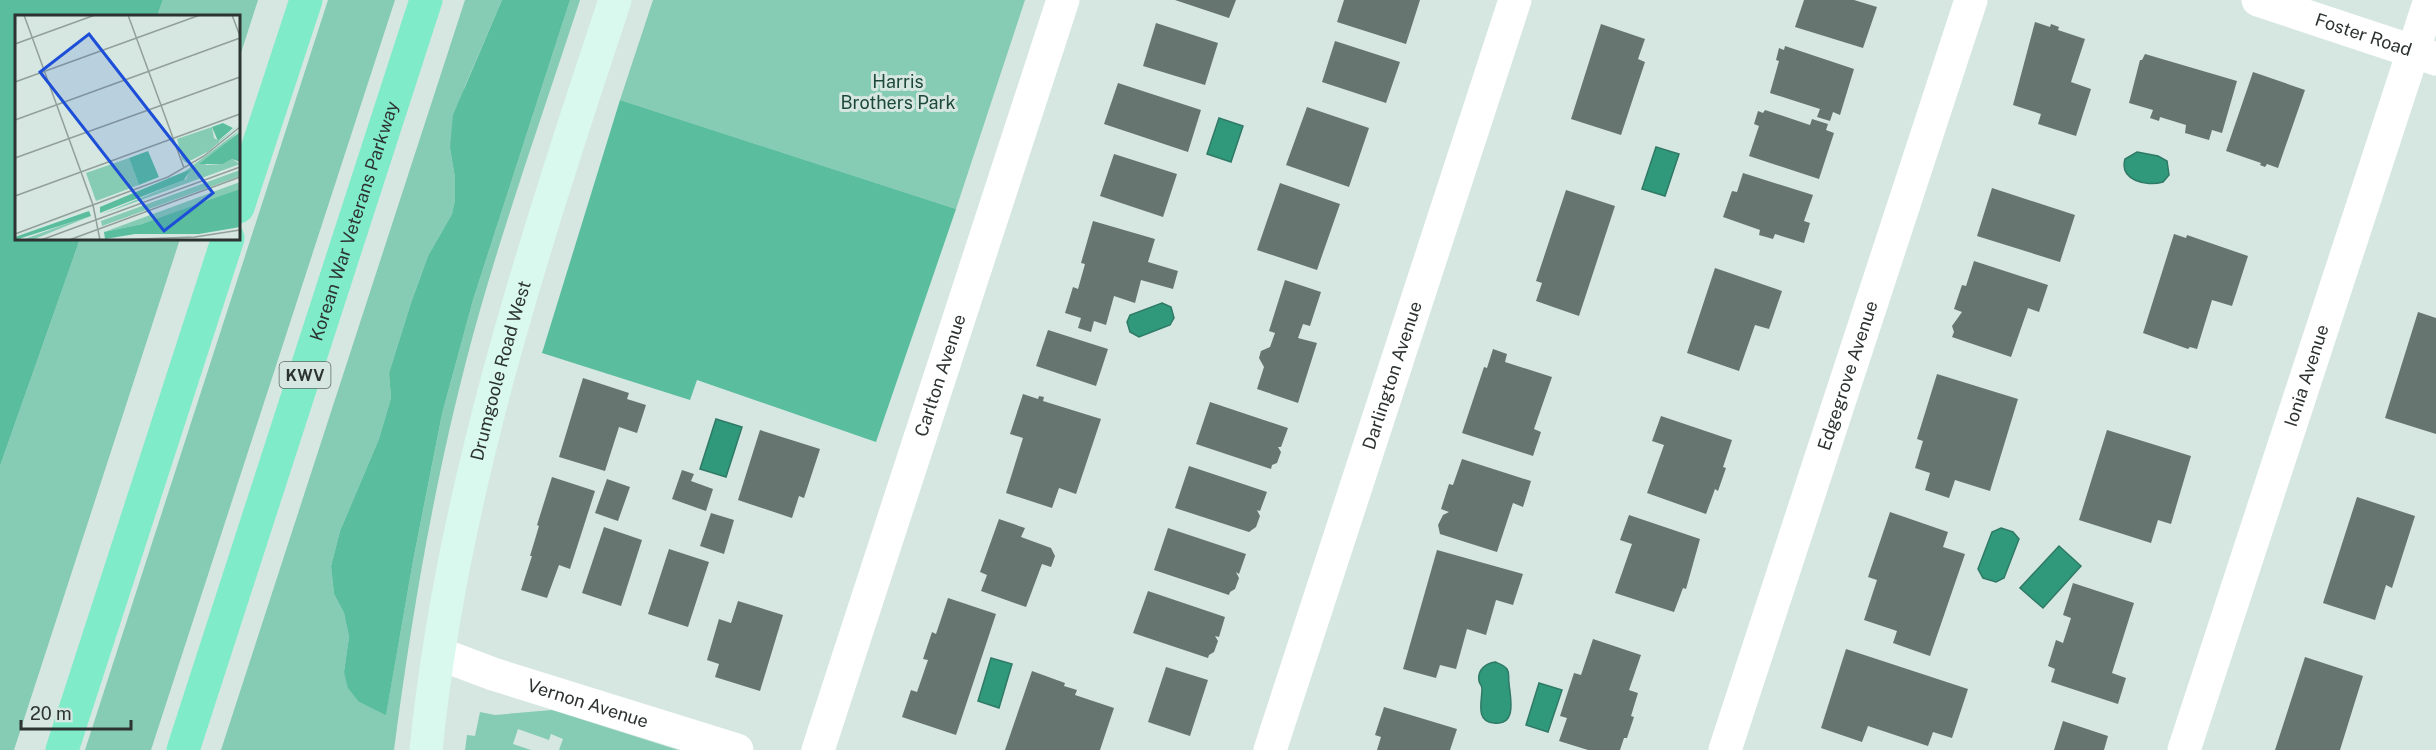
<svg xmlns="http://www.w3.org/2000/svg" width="2436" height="750" font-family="'Public Sans',sans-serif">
<rect width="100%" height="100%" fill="#d5e7e0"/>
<!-- green -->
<path fill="#86cbb4" d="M 163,0 L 258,0 L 239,59 L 238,16 L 157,16 Z
M 328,0 L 395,0 L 151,750 L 85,750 Z
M 465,0 L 502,0 L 465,86 L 450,148 L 455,178 L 455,200 L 452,214 L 428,256 L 411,303 L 389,373 L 391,398 L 379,439 L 340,531 L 331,566 L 334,594 L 344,613 L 349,637 L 344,672 L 359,702 L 386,714 L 413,561 L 442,414 L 473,300 L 570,0 L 580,0 C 550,92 518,183 490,276 C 443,431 415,590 394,750 L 221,750 Z
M 653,0 L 1025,0 L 956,209 L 620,100 Z
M 80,239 L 180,239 L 14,750 L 0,750 L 0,466 Z
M 552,710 L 678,750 L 559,750 L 563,739 L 551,734 L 549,740 L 518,729 L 513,744 L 531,750 L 465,750 L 467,735 L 475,736 L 480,712 L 495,715 Z"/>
<!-- forest -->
<path fill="#59bd9e" d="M 0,0 L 163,0 L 157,16 L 16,16 L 16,238 L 80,239 L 0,466 Z
M 502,0 L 570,0 L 473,300 L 442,414 L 413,561 L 386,715 L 359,702 L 348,688 L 344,672 L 349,637 L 344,613 L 334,594 L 331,566 L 340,531 L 379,439 L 391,398 L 389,373 L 411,303 L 428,256 L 452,214 L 455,200 L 455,178 L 450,148 L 453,115 Z
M 620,100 L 956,209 L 876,442 L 697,380 L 690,400 L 542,353 Z"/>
<!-- water -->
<path fill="#30997c" stroke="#2f7a66" stroke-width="1.5" d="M 1219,118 L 1243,126 L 1231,162 L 1207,154 Z
M 1656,147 L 1679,154 L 1665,196 L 1642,189 Z
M 2137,152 L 2158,156 L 2167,161 L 2169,175 L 2163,182 C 2146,187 2119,180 2125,159 Z
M 1162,303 L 1171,307 L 1174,318 L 1170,325 L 1139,337 L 1130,332 L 1127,322 L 1130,315 Z
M 716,419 L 742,427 L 726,477 L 700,469 Z
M 2001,528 L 2013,532 L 2019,539 L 2004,578 L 1996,582 L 1983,578 L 1978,569 L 1992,532 Z
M 2059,546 L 2081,566 L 2043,608 L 2020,588 Z
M 991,658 L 1012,664 L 999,708 L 978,701 Z
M 1495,662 C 1500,664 1504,665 1507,669 C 1510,674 1508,678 1509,683 C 1510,696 1518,726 1494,723 C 1475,722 1482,701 1482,689 C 1482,685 1480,685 1479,681 C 1477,670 1486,663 1495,662 Z
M 1539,683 L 1562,690 L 1548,732 L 1526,725 Z"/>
<!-- building -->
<path fill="#66756f" d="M 1175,0 L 1236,0 L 1229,18 Z
M 1344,0 L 1420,0 L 1406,44 L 1337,22 Z
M 1804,0 L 1854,0 L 1877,7 L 1863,48 L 1795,27 Z
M 2035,22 L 2050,27 L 2051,24 L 2059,27 L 2058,30 L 2085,39 L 2071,82 L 2091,89 L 2076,136 L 2038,124 L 2041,114 L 2013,105 Z
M 1156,23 L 1218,43 L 1205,85 L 1143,66 Z
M 1601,24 L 1645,39 L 1638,59 L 1645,62 L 1621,135 L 1571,119 Z
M 1335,41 L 1400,62 L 1386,103 L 1322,82 Z
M 1785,46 L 1854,69 L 1840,115 L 1833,112 L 1830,121 L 1817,117 L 1820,109 L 1770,93 L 1779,61 L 1776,60 L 1779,48 L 1784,50 Z
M 2145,54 L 2237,81 L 2222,133 L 2212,130 L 2209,140 L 2185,133 L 2186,125 L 2160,117 L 2159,121 L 2150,118 L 2153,110 L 2129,103 L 2140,60 L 2142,60 Z
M 2253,72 L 2305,90 L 2278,168 L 2267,164 L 2265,167 L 2260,165 L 2261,163 L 2226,151 Z
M 1118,83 L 1201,110 L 1188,152 L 1104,124 Z
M 1307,107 L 1369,128 L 1349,187 L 1286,165 Z
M 1765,110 L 1810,125 L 1812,119 L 1828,124 L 1826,130 L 1834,133 L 1819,179 L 1749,156 L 1759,126 L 1754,124 L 1758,111 L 1763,113 Z
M 1114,154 L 1177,174 L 1163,217 L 1100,196 Z
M 1743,173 L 1813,195 L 1804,221 L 1810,223 L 1804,243 L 1775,234 L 1773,239 L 1759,235 L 1760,230 L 1723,217 L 1732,191 L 1737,192 Z
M 1280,183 L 1340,204 L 1317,270 L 1257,250 Z
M 1992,188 L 2075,215 L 2060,262 L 1977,236 Z
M 1566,190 L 1615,206 L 1579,316 L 1536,301 L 1542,283 L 1536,281 Z
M 1093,221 L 1155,239 L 1148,262 L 1178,271 L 1173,289 L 1141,280 L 1135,303 L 1114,296 L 1106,325 L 1094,321 L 1091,332 L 1078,328 L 1081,318 L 1065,313 L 1073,287 L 1078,289 L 1085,264 L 1081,263 Z
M 2174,234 L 2186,238 L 2187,235 L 2248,256 L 2232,306 L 2212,300 L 2197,349 L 2190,347 L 2188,349 L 2143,333 Z
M 1974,261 L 2048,285 L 2039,312 L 2028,308 L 2011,357 L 1952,337 L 1954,332 L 1952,326 L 1962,312 L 1954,309 L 1962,285 L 1966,286 Z
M 1715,268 L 1782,291 L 1769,329 L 1755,325 L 1739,371 L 1687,353 Z
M 1285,280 L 1321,292 L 1310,326 L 1303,324 L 1298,338 L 1317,343 L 1298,403 L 1257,389 L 1264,367 L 1259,358 L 1261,351 L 1270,347 L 1275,333 L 1269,331 Z
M 2418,312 L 2436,318 L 2436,434 L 2385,418 Z
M 1048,330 L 1108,349 L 1096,386 L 1036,366 Z
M 1493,349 L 1507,354 L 1505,362 L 1552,377 L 1534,429 L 1541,432 L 1533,456 L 1462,433 L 1484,367 L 1487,368 Z
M 1937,374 L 2018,399 L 1990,491 L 1955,480 L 1949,498 L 1925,490 L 1930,473 L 1915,468 L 1923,441 L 1917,439 Z
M 583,378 L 629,393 L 627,399 L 646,405 L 637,433 L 619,427 L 605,471 L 559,457 Z
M 1023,394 L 1038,399 L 1039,396 L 1044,397 L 1043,401 L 1101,419 L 1076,494 L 1059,488 L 1052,508 L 1006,493 L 1023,438 L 1010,434 Z
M 1210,402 L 1288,428 L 1281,447 L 1278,447 L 1281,452 L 1277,463 L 1272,465 L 1271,469 L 1196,444 Z
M 1661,416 L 1732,440 L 1723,467 L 1726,468 L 1718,491 L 1715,489 L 1706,514 L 1647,493 L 1664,445 L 1652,441 Z
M 760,430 L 820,449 L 804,498 L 799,496 L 792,518 L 738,500 Z
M 2107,430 L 2191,456 L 2171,524 L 2158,520 L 2151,543 L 2079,520 Z
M 1462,459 L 1531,481 L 1523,507 L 1513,503 L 1497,552 L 1440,534 L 1438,525 L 1443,515 L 1449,512 L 1441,509 L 1449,484 L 1453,485 Z
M 1189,466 L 1267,492 L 1260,511 L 1257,510 L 1260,516 L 1256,527 L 1249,532 L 1175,508 Z
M 682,470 L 694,474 L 691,481 L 713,489 L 706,511 L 672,499 Z
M 552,477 L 595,491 L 570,569 L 559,565 L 547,598 L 521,590 L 532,556 L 530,556 L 539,526 L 537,525 Z
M 607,479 L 630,487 L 618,521 L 595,513 Z
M 2357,497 L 2415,516 L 2392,588 L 2386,585 L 2375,620 L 2323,603 Z
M 1890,512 L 1948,532 L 1943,547 L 1965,554 L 1930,656 L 1893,643 L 1897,631 L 1864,620 L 1877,580 L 1868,577 Z
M 711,513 L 734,520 L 724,554 L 700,546 Z
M 1629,515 L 1700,539 L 1686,589 L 1683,588 L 1674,612 L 1615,593 L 1632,544 L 1620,540 Z
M 999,519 L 1025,528 L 1021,537 L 1051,548 L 1055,556 L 1051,567 L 1042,564 L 1026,607 L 981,591 L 987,575 L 980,572 Z
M 604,527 L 642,540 L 621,606 L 582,593 Z
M 1168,528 L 1246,554 L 1239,574 L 1236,572 L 1239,578 L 1235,589 L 1230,592 L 1229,595 L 1154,570 Z
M 669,549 L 709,562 L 688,627 L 648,614 Z
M 1437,550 L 1523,574 L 1513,605 L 1496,600 L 1486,635 L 1467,629 L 1456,669 L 1440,665 L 1436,678 L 1403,669 Z
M 2073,583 L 2134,603 L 2112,673 L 2126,678 L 2118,704 L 2051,682 L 2055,669 L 2048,666 L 2056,640 L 2063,643 L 2071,618 L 2063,615 Z
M 1148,591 L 1225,617 L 1219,637 L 1215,636 L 1218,641 L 1214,652 L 1209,655 L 1208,658 L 1133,633 Z
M 948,598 L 996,614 L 956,735 L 902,717 L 911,690 L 917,692 L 928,660 L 923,659 L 932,632 L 936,634 Z
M 738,601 L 783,615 L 760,691 L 715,677 L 719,664 L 707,660 L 719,619 L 731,623 Z
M 1593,639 L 1641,655 L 1629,690 L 1638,693 L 1631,716 L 1634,717 L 1627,738 L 1624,738 L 1620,750 L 1588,750 L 1559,741 L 1567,718 L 1560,716 L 1574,673 L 1581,675 Z
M 1846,649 L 1968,689 L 1952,738 L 1933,732 L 1928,746 L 1868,726 L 1862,742 L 1821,728 Z
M 2305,657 L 2363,676 L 2340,750 L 2275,750 Z
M 1166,667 L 1208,680 L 1190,736 L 1148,722 Z
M 1032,671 L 1065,683 L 1064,686 L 1077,690 L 1075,695 L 1114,708 L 1100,750 L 1005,750 Z
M 1384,707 L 1457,729 L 1450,750 L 1377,750 L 1381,737 L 1375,735 Z
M 2063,721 L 2108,736 L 2104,750 L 2054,750 Z"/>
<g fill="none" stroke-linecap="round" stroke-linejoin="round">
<!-- minor -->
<g stroke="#fff" stroke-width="33">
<path id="s1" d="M 440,654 L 493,674 L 737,750"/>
<path id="s2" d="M 818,750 L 1063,0"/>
<path id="s3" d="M 1270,750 L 1515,0"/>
<path id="s4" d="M 1725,750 L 1971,0"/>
<path id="s5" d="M 2184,750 L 2430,0"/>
</g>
<!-- tertiary -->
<path stroke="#fff" stroke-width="33" id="s6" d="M 2258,0 L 2436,59"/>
<!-- secondary -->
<path stroke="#d9f9ee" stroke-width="33" id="s7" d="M 426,750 C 452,492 534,245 615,0"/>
<!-- motorway -->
<g stroke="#7febc8" stroke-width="33">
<path d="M 238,207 L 306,0"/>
<path d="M 62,750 L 228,238"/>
<path id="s8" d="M 183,750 L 426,0"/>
</g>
</g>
<g text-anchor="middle" stroke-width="6" stroke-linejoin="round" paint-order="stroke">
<!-- shield labels -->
<rect fill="#d5e7e0" stroke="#5f6966" stroke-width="1.5" x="279.5" y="362" width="51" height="26" rx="4.5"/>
<g font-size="16" font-weight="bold" fill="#2d3331">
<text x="305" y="381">KWV</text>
</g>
<!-- street labels -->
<g font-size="18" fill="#2d3331" stroke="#d5e7e0">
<text dy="6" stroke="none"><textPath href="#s6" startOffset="111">Foster Road</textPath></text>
<text dy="6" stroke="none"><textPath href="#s8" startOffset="556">Korean War Veterans Parkway</textPath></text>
<text dy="6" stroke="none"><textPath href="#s7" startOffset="387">Drumgoole Road West</textPath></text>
<text dy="6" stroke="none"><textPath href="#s2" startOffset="394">Carlton Avenue</textPath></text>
<text dy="6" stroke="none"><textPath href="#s3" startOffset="394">Darlington Avenue</textPath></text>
<text dy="6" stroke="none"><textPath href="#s4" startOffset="394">Edgegrove Avenue</textPath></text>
<text dy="6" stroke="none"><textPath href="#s5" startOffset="394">Ionia Avenue</textPath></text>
<text dy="6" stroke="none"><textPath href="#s1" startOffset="156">Vernon Avenue</textPath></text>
</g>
<!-- park labels -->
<g font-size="18" fill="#1d483b" stroke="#d5e7e0">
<text x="898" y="88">Harris<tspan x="898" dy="21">Brothers Park</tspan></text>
</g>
</g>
<!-- overview -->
<g transform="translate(15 15)">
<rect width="225" height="225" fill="#d5e7e0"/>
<path d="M 225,109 L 194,136 L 171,148 L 167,144 L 162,124 L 197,112 L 199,123 L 204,126 ZM 225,115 L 190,150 L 208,149 L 217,144 L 225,149 L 85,200 L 171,164 L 175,154 L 144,170 L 84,193 L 169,157 ZM 114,143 L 124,170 L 81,186 L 71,158 ZM 225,155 L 225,161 L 87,211 L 86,206 ZM 225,167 L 225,174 L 182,191 L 127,209 L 89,217 ZM 76,201 L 17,225 L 7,225 L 51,209 Z" fill="#86cbb4"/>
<path d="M 208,108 L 218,113 L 203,126 L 197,112 ZM 225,117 L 225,147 L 217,144 L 208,149 L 184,149 ZM 133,136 L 144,162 L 124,170 L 114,143 ZM 176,154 L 169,165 L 85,198 L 85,192 ZM 225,174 L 225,212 L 184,219 L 120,219 L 90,224 L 89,217 L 127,209 ZM 74,196 L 76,201 L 0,225 L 0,222 Z" fill="#59bd9e"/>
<path fill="none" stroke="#929f9a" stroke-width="1.5" d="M 9,0 L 78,190 L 85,225M 113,0 L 169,153M 217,0 L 225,21M 0,29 L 80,0M 0,67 L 185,0M 0,105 L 225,23M 0,143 L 225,62M 0,181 L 225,99M 0,219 L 153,162 L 189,141 L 225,112M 26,225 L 225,152M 54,225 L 225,162M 98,225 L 180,222 L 225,215"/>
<path fill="#1d4ed8" fill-opacity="0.15" stroke="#1d4ed8" stroke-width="3" d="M 74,19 L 198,178 L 149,216 L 25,57 Z"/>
<rect width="225" height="225" fill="none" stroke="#2d3331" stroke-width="3"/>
</g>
<!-- scale -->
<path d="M21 720v9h110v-9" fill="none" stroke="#2d3331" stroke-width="3"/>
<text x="30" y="720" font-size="18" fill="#2d3331" stroke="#d5e7e0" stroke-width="4.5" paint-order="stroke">20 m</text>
</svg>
